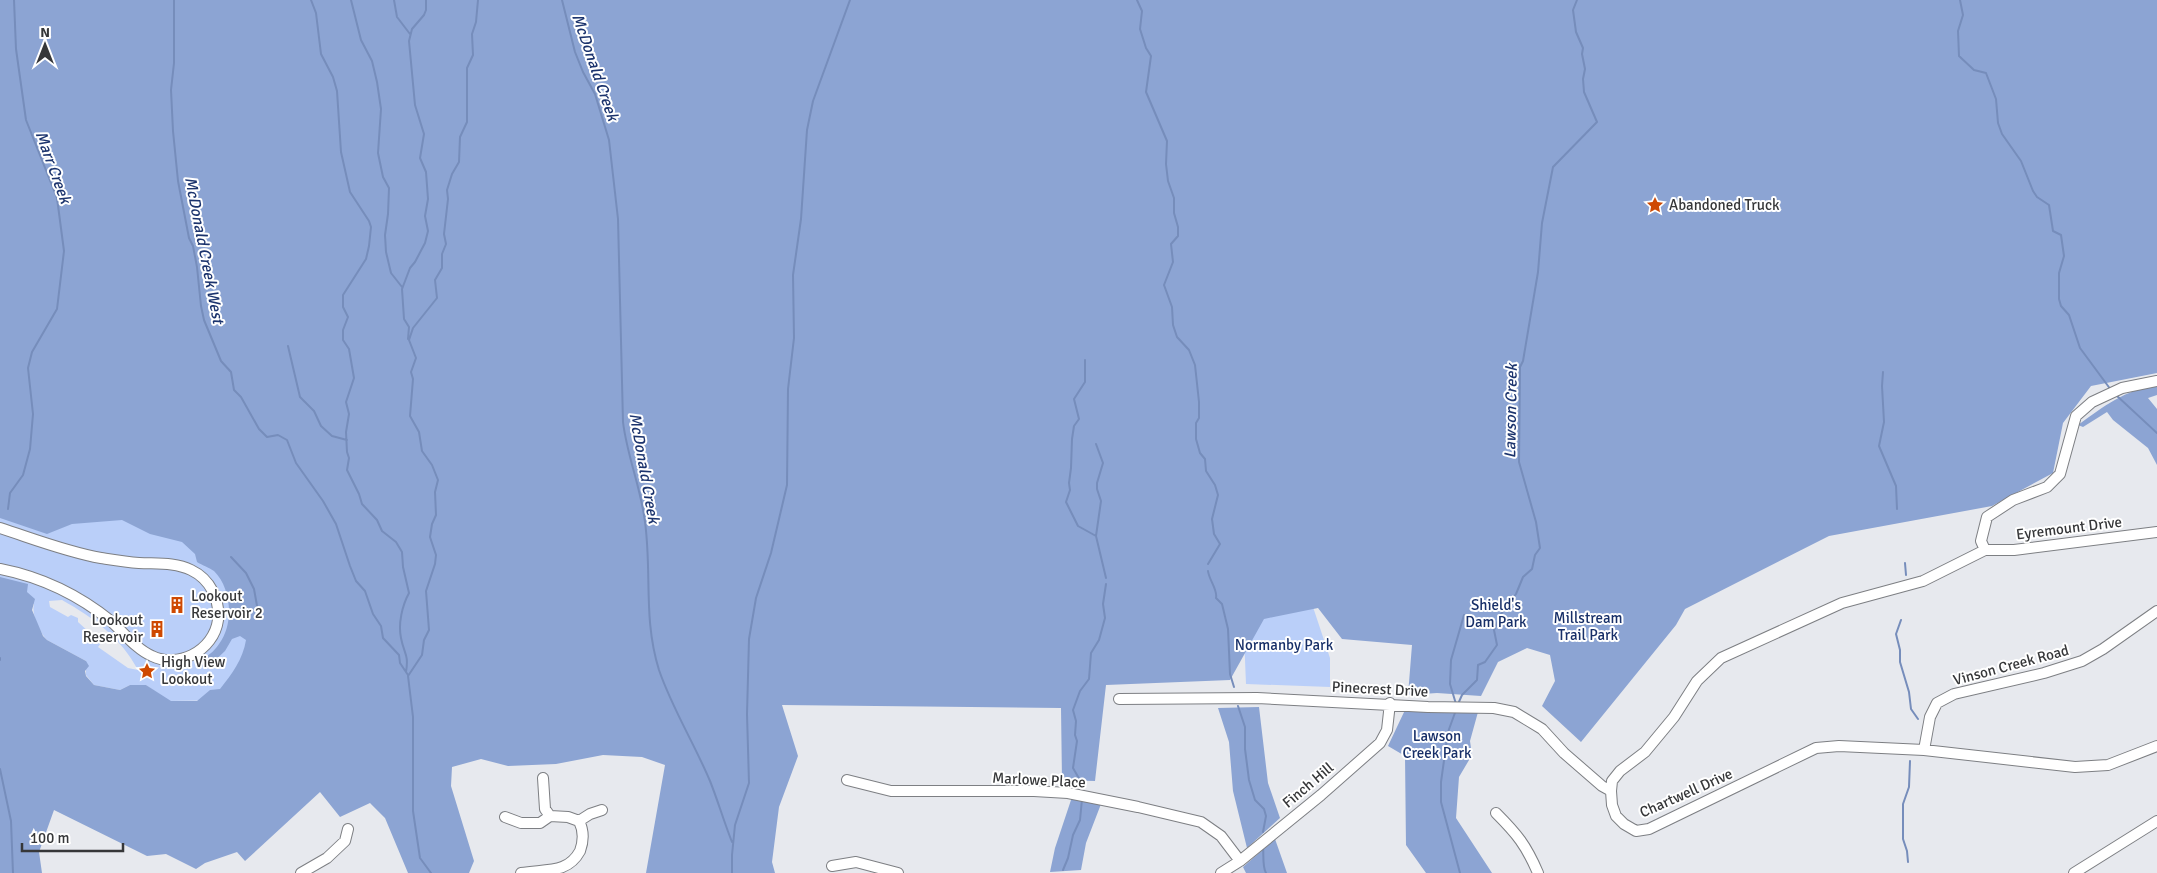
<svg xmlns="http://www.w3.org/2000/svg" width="2157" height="873" font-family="Signika,sans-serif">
<rect width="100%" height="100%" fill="#e7e9ee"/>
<!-- green -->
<path fill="#bacff9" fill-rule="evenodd" d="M 0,493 L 220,535 L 263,606 L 238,700 L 168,701 L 146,685 L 130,685 L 120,690 L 94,685 L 86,675 L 86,661 L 47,640 C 40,633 31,614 34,604 L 0,610 ZM 62,600 C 94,618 121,638 138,670 L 128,668 L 98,647 L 101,643 L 78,622 L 78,618 L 71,615 L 68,617 L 50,607 L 49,601 Z
M 1307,589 L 1330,658 L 1330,687 L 1246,684 L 1243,611 Z"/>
<!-- forest -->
<path fill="#8ca4d3" d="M 0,0 L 2157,0 L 2157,373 L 2091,386 L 2063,423 L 2053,473 L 1992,506 L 1829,536 L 1685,609 L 1676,625 L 1581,742 L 1542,706 L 1555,681 L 1550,655 L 1527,648 L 1498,662 L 1481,696 L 1437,693 L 1408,695 L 1412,645 L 1342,639 L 1318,608 L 1264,619 L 1230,680 L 1106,685 L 1095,781 L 1062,780 L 1061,708 L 782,705 L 798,756 L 779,807 L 772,862 L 775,873 L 646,873 L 665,765 L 642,757 L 603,755 L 556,764 L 508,766 L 481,759 L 452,767 L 451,786 L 474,861 L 469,873 L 408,873 L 385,818 L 370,803 L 340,817 L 320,792 L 245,861 L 237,852 L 205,863 L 196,869 L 166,854 L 147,856 L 54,810 L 39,852 L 42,873 L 0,873 L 0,577 L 28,584 L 27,592 L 35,599 L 32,610 L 43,636 L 47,640 L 86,661 L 89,666 L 85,671 L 86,676 L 94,685 L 120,690 L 130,685 L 146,685 L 171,701 L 197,701 L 210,690 L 220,689 C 232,674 243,659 246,640 L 240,636 L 232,639 L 225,651 L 209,666 L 201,667 L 199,662 C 207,656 214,652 219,644 C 234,624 232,589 214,571 C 210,568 202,565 197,562 L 195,554 L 182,542 L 150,534 L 122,520 L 72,524 L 47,534 L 0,518 Z
M 2157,385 L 2157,395 L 2148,398 L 2157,409 L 2157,465 L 2148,448 L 2113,420 L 2107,412 L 2083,427 L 2078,425 C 2104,406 2125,390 2157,385 Z
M 1259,707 L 1268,783 L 1280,818 L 1247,848 L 1233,791 L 1229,742 L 1218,708 Z
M 1405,710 L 1478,712 L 1470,741 L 1472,755 L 1459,777 L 1456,818 L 1492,873 L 1426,873 L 1406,845 L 1405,756 L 1388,746 Z
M 1072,797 L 1101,804 L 1086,843 L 1081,870 L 1050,872 L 1055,848 Z
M 1275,839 L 1287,873 L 1246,873 L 1243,867 Z"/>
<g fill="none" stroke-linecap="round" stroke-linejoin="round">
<!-- stream -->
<path stroke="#768dbb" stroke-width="2" d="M 174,0 L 174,63 L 171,90 L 173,131 L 178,181 L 189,238 L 193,246 L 197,267 L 201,306 L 204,320 L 221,361 L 231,372 L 234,390 L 241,397 L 259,429 L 267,437 L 278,435 L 287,440 L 296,463 L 323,501 L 336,524 L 350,566 L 356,581 L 365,591 L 373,614 L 381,626 L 383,638 L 399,655 L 400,663 L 408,675
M 311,0 L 316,13 L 321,54 L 333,77 L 337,91 L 341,152 L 350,192 L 369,221 L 371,227 L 369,246 L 366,259 L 343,295 L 343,307 L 348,317 L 343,330 L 343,340 L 349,349 L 354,378 L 346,402 L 349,414 L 346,432 L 347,452 L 349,458 L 347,470 L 359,494 L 362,504 L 377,520 L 382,531 L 396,542 L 402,552 L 403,567 L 409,593 C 402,606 398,624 401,638 C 404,654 409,654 406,672
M 351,0 L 361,40 L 372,61 L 377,82 L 381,109 L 378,153 L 383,177 L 389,188 L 388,214 L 385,235 L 386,252 L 391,273 L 402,287
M 394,0 L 397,17 L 410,34
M 562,0 L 575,52 L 583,72 L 595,94 L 609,140 L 618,219 L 623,422 C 627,456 641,488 645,522 C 652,573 643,619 659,670 C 672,708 694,743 710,781 C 718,801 724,822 732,842
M 1137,0 L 1142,11 L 1140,29 L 1146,48 L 1151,56 L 1146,92 L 1167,141 L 1166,164 L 1168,181 L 1174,198 L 1174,213 L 1178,227 L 1178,236 L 1171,244 L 1173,262 L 1164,285 L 1172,307 L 1173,325 L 1177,337 L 1189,350 L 1195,365 L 1199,402 L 1199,418 L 1196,423 L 1196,439 L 1200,453 L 1205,459 L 1206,471 L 1215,485 L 1218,495 L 1212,519 L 1214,534 L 1220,544 L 1208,564
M 1960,0 L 1963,15 L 1958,31 L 1959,56 L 1974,70 L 1986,73 L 1996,99 L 1998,123 L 2002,134 L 2021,161 L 2033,191 L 2037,197 L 2049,205 L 2053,231 L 2061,235 L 2064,256 L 2059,273 L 2059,299 L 2061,306 L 2069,315 L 2080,348 L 2111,390
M 408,339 L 409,327 L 404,319 L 402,289 L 410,268 L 415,262 L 425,243 L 428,231 L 425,216 L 428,199 L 426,172 L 420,158 L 424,134 L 415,105 L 409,41 L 412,29 L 424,15 L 426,10 L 426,0
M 288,346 L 300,397 L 314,411 L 321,426 L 332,436 L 347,440
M 1085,360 L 1085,382 L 1074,399 L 1079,419 L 1074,426 L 1072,439 L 1071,468 L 1069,483 L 1070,490 L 1066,502 L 1078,526 L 1096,536
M 1883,372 L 1882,386 L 1884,422 L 1879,446 L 1896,486 L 1897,509
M 2116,395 L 2157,433
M 1096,444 L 1103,463 L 1097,483 L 1097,489 L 1101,501 L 1096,536 L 1106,578
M 8,509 L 10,493 L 23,475 L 30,449 L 33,414 L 28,368 L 32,352 L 57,309 L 64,251 L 57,198 L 26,120 L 16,49 L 14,0
M 231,557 L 246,573 L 254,589 L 259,617
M 1905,563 L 1906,575
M 1208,571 C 1209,580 1218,590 1216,598 L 1222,604 L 1228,629 L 1230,674 L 1234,687
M 1901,620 L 1896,634 L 1900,650 L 1900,662 L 1909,692 L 1911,709 L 1918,719
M 0,658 L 0,660
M 1456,704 L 1450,684 L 1451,660 L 1464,615
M 1458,704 L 1462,695 L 1477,680 L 1478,665 L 1485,662 L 1497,645 L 1494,630 L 1501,614 L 1516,594 L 1523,577 L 1532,569 L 1535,555 L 1540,548 L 1536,522 L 1519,462 L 1520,367 L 1523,361 L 1538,272 L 1542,223 L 1553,167 L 1597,122 L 1584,92 L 1583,79 L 1585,69 L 1582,54 L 1583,48 L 1576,32 L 1573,10 L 1577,0
M 1238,706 L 1245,727 L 1245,749 L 1249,780 L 1255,800 L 1264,809 L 1266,816 L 1263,832
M 1456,710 L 1448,732 L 1441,782 L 1441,802 L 1460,873
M 0,769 L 11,821 L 13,873
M 1081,782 L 1073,768 L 1077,741 L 1075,735 L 1076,721 L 1073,710 L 1080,691 L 1089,679 L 1091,653 L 1099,640 L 1105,618 L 1103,604 L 1106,584
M 1263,847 C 1264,855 1262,866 1266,873
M 1908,862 L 1907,851 L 1903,839 L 1903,804 L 1909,787 L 1910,761
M 1063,870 L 1068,858 L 1073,835 L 1080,820 L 1082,799
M 431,873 L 420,858 L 413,811 L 413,717 L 408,676 L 422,655 L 424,640 L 429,630 L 426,591 L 435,564 L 436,555 L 430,537 L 432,524 L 436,515 L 435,492 L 438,480 L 432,465 L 422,451 L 419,432 L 410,416 L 413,379 L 411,372 L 416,358 L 409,340 L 413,328 L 437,298 L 435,280 L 442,268 L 442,254 L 446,244 L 444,234 L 448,199 L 447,190 L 452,174 L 459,162 L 460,137 L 467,122 L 467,68 L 473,55 L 472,34 L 476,22 L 478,0
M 732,873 L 732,855 L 735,825 L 749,783 L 747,714 L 749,639 L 756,598 L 771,553 L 787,485 L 788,389 L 794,338 L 793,275 L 801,219 L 807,130 L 813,101 L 850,0"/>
<!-- minor casing -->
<g stroke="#7d7f83" stroke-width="12">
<path id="minor" d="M 0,528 C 34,539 67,552 101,558 C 114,560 126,562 139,563 C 156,564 175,562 191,570 C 210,579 220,599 218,620 C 216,635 206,648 192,655 C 180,661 164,662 152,656 C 136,649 124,633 112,622 C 80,596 41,577 0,569
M 2157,532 L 2014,550 L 1985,550 L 1923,581 L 1842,603 L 1721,658 L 1697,681 L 1674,717 L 1645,752 L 1620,771 L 1612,781 L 1611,791 L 1612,805 L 1616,816 L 1624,824 L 1636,831 L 1649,829 L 1816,748 L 1839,746 L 1924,750 L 2075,767 L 2108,765 L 2157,746
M 1985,550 L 1981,541 L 1987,517 L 2013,500 L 2047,487 L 2060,474 L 2076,416 L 2092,402 L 2122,388 L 2157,381
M 1119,699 L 1257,698 L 1428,707 L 1494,708 L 1514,712 L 1542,729 L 1564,753 L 1602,786 L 1611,791
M 1924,750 L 1930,717 L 1937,703 L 1954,694 L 2044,673 L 2082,661 L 2103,649 L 2157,611
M 543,778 L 545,809 L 550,816
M 847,780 L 891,791 L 1034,791 L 1068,793 L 1138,807 L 1201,822 L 1221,836 L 1240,861
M 1496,813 C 1517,834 1526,845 1538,873
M 505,817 L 521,823 L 540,823 L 550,816 L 568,817 L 579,821 C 584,831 584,840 580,851 C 568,873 549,869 521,873
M 579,821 L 590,814 L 602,810
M 832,866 L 856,862 L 898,873
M 301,873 L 327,858 L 345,841 L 348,829
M 1221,873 L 1240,861 L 1321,795 L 1380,743 L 1387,730 L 1390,703
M 2074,873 L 2157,821"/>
</g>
<!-- minor -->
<use href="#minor" stroke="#fff" stroke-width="10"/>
</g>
<!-- icons -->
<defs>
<g id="sight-bare" transform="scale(1.35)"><path d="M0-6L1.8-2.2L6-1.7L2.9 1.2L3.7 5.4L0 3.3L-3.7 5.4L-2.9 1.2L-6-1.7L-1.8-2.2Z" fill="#ce4902" stroke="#fff" stroke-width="2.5" paint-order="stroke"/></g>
<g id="building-bare" transform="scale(1.35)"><path d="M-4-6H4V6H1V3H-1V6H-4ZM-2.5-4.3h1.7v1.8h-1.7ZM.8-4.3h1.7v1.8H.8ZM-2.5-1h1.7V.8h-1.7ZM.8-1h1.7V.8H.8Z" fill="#ce4902" stroke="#fff" stroke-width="2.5" paint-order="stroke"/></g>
</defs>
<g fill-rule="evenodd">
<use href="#sight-bare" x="1655" y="205"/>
<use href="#building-bare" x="177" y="605"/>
<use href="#building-bare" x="157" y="629"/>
<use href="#sight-bare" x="147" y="671"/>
</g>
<g text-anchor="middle" stroke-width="4" stroke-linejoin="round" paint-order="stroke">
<!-- poi labels -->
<g font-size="15" fill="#363739" stroke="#fff" text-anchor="start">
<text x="1669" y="210">Abandoned Truck</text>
<text x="191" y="601">Lookout<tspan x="191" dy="17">Reservoir 2</tspan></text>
<text x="143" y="625" text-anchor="end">Lookout<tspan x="143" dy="17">Reservoir</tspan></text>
<text x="161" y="667">High View<tspan x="161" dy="17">Lookout</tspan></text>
</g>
<!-- street labels -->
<g font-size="15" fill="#363739" stroke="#fff">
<text transform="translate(2069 528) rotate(-7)" y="5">Eyremount Drive</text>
<text transform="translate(2011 665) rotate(-15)" y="5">Vinson Creek Road</text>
<text transform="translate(1380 689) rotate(3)" y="5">Pinecrest Drive</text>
<text transform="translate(1039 780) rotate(3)" y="5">Marlowe Place</text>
<text transform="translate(1308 785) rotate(-40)" y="5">Finch Hill</text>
<text transform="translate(1686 793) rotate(-24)" y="5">Chartwell Drive</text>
</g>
<!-- park labels -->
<g font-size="15" fill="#172f68" stroke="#fff">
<text x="1496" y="610">Shield's<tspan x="1496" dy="17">Dam Park</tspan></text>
<text x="1588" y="623">Millstream<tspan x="1588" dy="17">Trail Park</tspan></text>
<text x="1284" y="650">Normanby Park</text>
<text x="1437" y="741">Lawson<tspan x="1437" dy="17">Creek Park</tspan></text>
</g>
<!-- water labels -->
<g font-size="16" font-style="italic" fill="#1b336d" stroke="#fff">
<text transform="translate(596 67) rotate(71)" y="6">McDonald Creek</text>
<text transform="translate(54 167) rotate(70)" y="6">Marr Creek</text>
<text transform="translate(205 250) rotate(79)" y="6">McDonald Creek West</text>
<text transform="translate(1510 411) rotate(-89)" y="6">Lawson Creek</text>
<text transform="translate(645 468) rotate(80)" y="6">McDonald Creek</text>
</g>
</g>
<!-- north arrow -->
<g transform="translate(45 45)" stroke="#ffffff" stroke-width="4" paint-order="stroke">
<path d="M0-4L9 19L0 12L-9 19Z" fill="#363739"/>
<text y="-8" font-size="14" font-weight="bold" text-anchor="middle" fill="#363739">N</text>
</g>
<!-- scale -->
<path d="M22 843v8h101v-8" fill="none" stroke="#363739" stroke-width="2.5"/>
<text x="30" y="843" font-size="15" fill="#363739" stroke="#ffffff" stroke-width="4" paint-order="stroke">100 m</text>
</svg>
